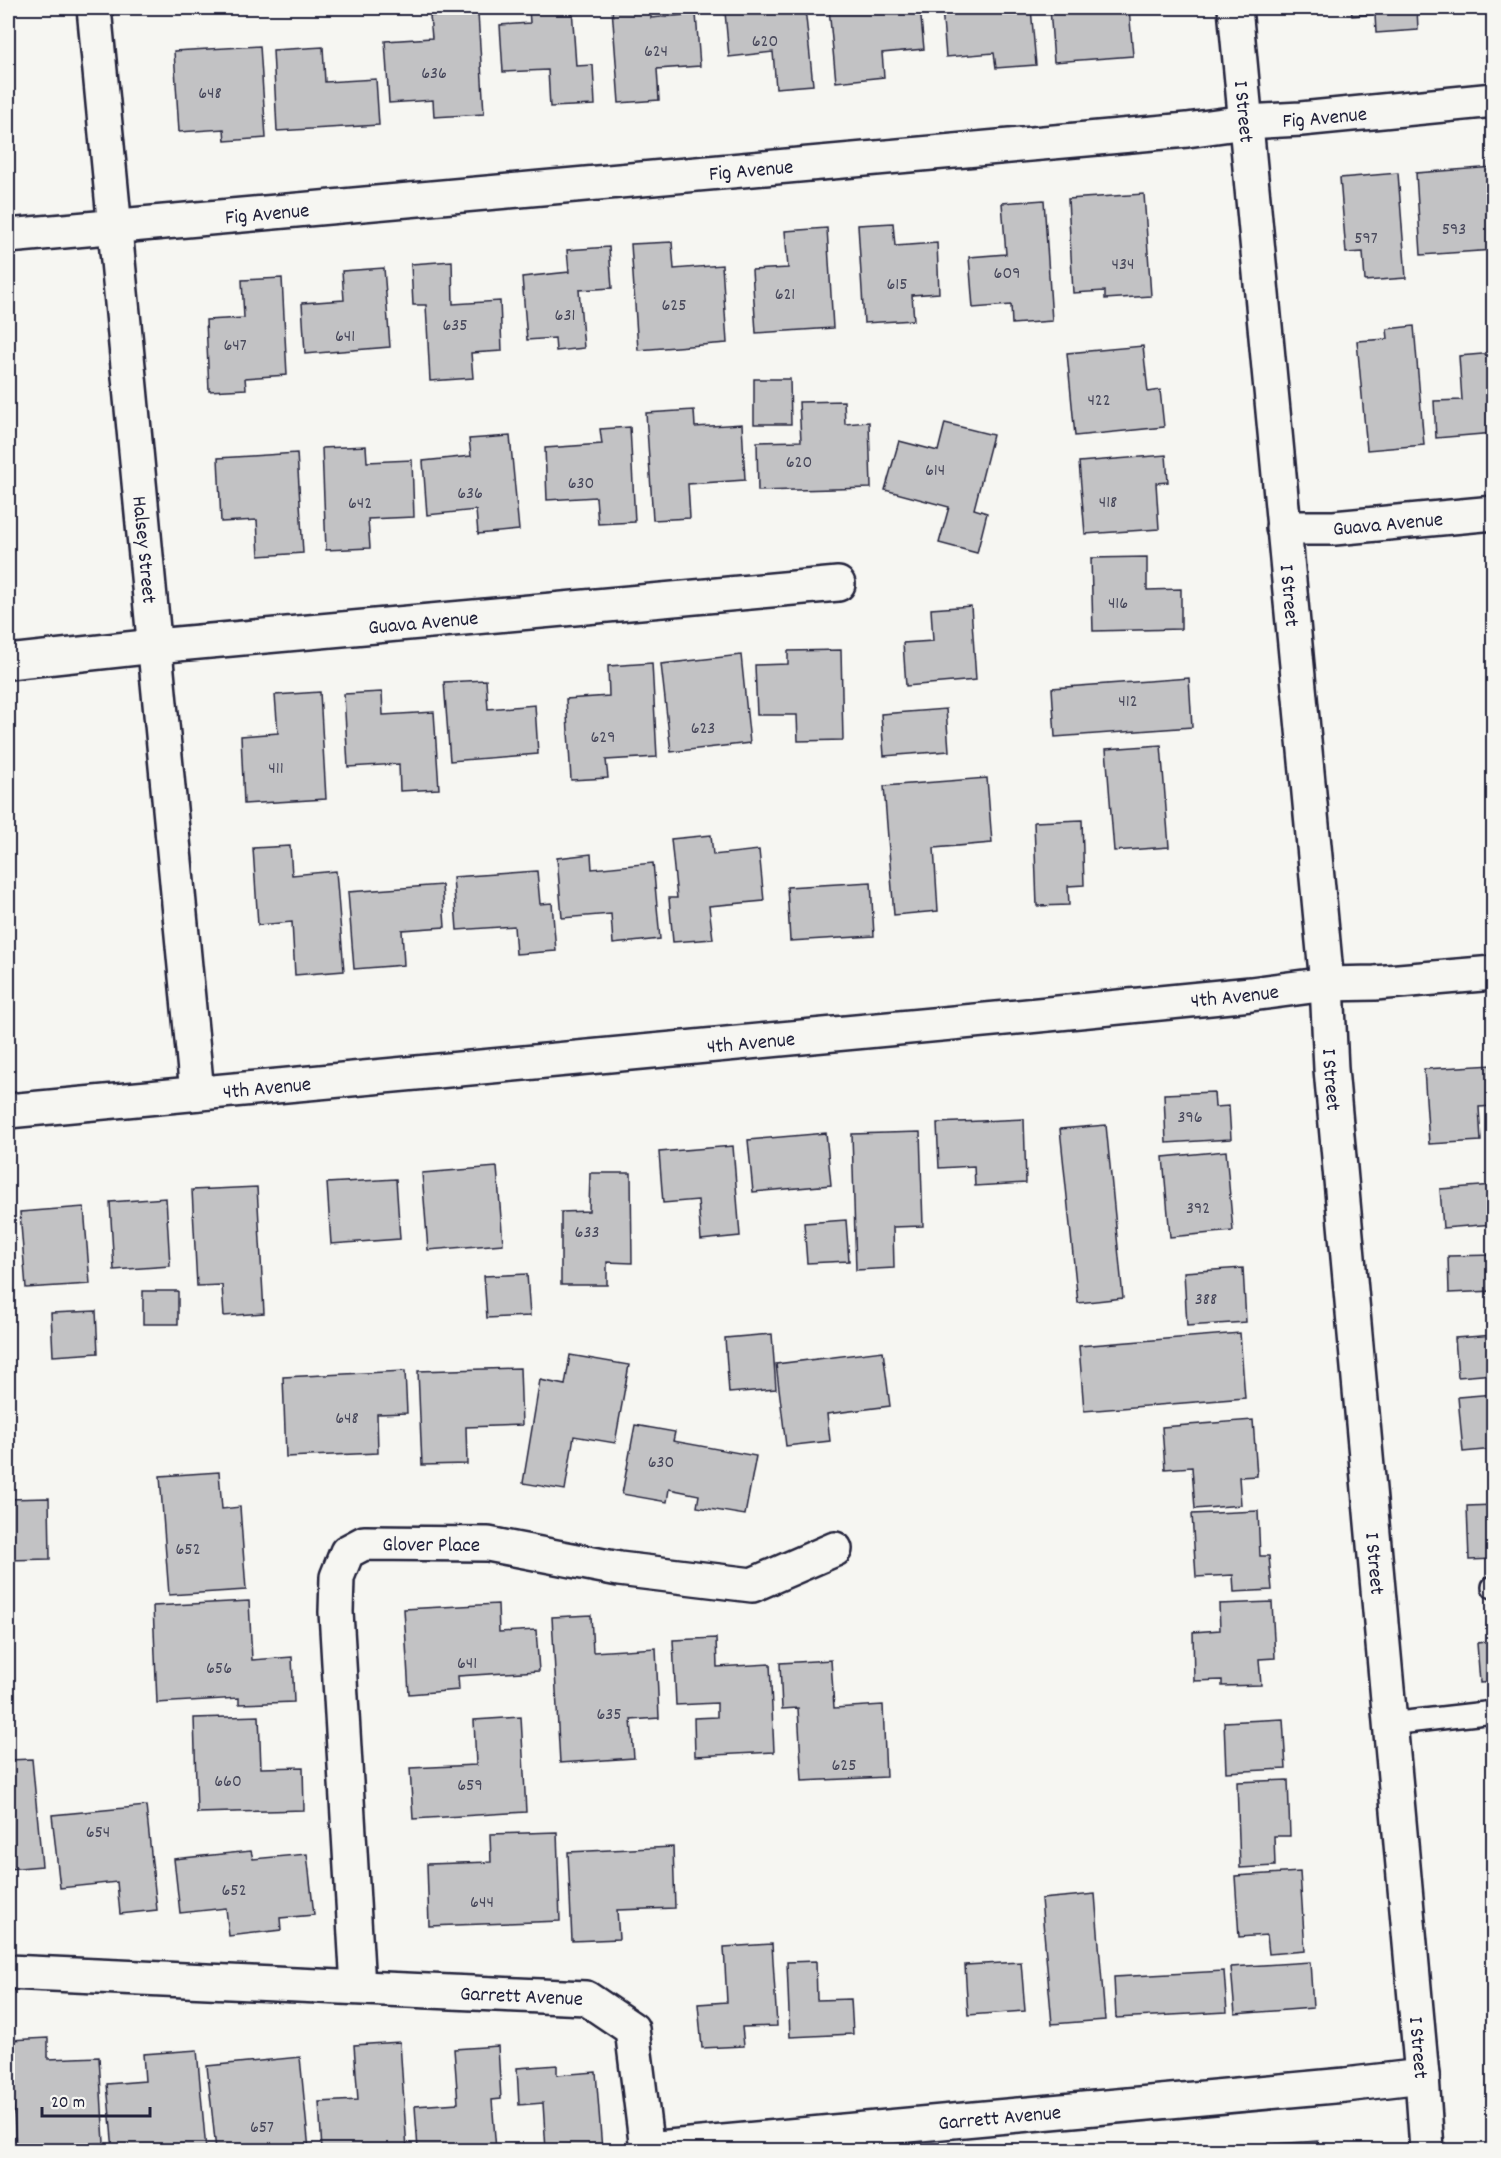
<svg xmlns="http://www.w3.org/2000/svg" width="1501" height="2158" font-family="Dekko,sans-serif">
<rect width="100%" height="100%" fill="#f6f6f2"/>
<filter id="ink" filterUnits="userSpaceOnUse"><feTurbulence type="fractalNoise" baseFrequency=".0167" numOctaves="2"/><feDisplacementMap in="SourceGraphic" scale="12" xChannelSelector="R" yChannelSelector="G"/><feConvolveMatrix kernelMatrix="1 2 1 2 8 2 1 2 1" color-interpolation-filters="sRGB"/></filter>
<g filter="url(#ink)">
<!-- building -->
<path fill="#c2c2c4" stroke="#22223b" stroke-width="1.5" d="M 529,8 L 572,8 L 576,66 L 593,65 L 595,105 L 550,107 L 548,70 L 503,72 L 500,25 L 530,23 Z
M 612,8 L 650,8 L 651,18 L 696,14 L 700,66 L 657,69 L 659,100 L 619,103 Z
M 770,8 L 805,8 L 813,85 L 776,88 L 773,52 L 729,57 L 725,12 Z
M 829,8 L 920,8 L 924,49 L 882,53 L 884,77 L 836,82 Z
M 942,8 L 1031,8 L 1036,65 L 996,68 L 994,53 L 946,57 Z
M 1050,8 L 1129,8 L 1133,56 L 1054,62 Z
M 1351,8 L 1417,8 L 1418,30 L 1376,33 L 1375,14 L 1352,16 Z
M 478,13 L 484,114 L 434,117 L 433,100 L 389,103 L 385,41 L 432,38 L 430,16 Z
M 260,46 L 266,138 L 225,141 L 224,129 L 179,132 L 174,51 Z
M 323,47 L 325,82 L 376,79 L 379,125 L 277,131 L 273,50 Z
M 1494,167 L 1494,250 L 1421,255 L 1416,173 Z
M 1398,173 L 1406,278 L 1365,281 L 1363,252 L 1346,253 L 1340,178 Z
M 1144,194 L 1151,296 L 1105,299 L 1105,291 L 1073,293 L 1068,199 Z
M 1044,200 L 1052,321 L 1012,324 L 1011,305 L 973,308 L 969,257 L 1006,254 L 1002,203 Z
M 893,223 L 895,246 L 937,243 L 939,293 L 912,295 L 914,320 L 864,323 L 858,225 Z
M 827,228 L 833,328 L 756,333 L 752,270 L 788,268 L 785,231 Z
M 672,242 L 674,269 L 722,265 L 727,343 L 638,350 L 631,244 Z
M 609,247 L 612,288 L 579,290 L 584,348 L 556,351 L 555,338 L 527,340 L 522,277 L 569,272 L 567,250 Z
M 452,261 L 453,304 L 500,301 L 502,351 L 471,353 L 473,378 L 430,381 L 426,305 L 413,305 L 411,264 Z
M 384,268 L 390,347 L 305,354 L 302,303 L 344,300 L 342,271 Z
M 282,278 L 287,375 L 245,378 L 246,389 L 209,391 L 206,320 L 244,318 L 242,280 Z
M 1414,326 L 1424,445 L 1367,450 L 1357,341 L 1388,339 L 1387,329 Z
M 1143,346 L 1148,392 L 1160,390 L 1164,427 L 1075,436 L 1067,353 Z
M 1494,353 L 1494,433 L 1436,438 L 1434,401 L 1462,400 L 1459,356 Z
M 754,379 L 790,379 L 791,424 L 754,424 Z
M 844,401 L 845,424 L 869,422 L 871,488 L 758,491 L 757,442 L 801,441 L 799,402 Z
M 694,410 L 695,427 L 742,424 L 745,480 L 688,484 L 690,518 L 653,520 L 646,413 Z
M 945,423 L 993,435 L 974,509 L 987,513 L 977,553 L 939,543 L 949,507 L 885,490 L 899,441 L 938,451 Z
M 630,427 L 635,522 L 598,524 L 596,497 L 547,500 L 545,448 L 602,444 L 600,429 Z
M 510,436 L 519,530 L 478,534 L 476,510 L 427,515 L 423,461 L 471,456 L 469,439 Z
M 366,446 L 367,462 L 412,460 L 414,517 L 368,519 L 370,548 L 326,550 L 322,448 Z
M 297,453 L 303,553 L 259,556 L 257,520 L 221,522 L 218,458 Z
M 1166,455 L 1168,482 L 1156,483 L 1159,529 L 1085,534 L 1079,462 Z
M 1147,557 L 1147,590 L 1181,589 L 1181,629 L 1093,631 L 1091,558 Z
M 971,606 L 976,680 L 906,686 L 903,643 L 933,641 L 931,609 Z
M 841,650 L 843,740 L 798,741 L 797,715 L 757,715 L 755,665 L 788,664 L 788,651 Z
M 741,655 L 750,743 L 671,752 L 661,664 Z
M 652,663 L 657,757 L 606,760 L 608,778 L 571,780 L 566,699 L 609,696 L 608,666 Z
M 1189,678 L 1192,727 L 1055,737 L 1052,688 Z
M 486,680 L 488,709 L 535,705 L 538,754 L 450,761 L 444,682 Z
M 320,692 L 326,799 L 244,804 L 241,736 L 278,733 L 275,695 Z
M 382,692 L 383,715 L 434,712 L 439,789 L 400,791 L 399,764 L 348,767 L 344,694 Z
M 946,709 L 949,751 L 884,756 L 881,714 Z
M 1161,745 L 1169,847 L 1114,851 L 1106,749 Z
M 987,778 L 992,843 L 934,848 L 938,911 L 894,915 L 884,786 Z
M 1082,820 L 1084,885 L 1068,886 L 1069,905 L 1037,906 L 1034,822 Z
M 711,835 L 713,855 L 759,850 L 764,901 L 709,906 L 713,939 L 673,942 L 669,898 L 677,898 L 671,839 Z
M 290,846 L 292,875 L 336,871 L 344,971 L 295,975 L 292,922 L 258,925 L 253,848 Z
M 591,854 L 592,869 L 653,863 L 660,939 L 613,944 L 611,914 L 562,918 L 557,858 Z
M 537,871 L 540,904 L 552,903 L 556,951 L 516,954 L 514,926 L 457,930 L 453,877 Z
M 871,882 L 874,936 L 790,941 L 787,887 Z
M 442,885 L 445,927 L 402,930 L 404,965 L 354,969 L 348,892 Z
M 1494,1065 L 1494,1106 L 1479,1107 L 1481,1141 L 1429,1144 L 1424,1069 Z
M 1214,1092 L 1215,1107 L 1229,1106 L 1231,1139 L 1166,1143 L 1164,1094 Z
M 1024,1119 L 1026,1183 L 975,1186 L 974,1166 L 939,1168 L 937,1123 Z
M 1106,1125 L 1123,1298 L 1078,1303 L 1060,1129 Z
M 920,1132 L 923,1226 L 893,1227 L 894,1268 L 856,1270 L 852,1134 Z
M 826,1133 L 831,1185 L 753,1192 L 748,1140 Z
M 733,1146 L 740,1236 L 701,1240 L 698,1200 L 663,1203 L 659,1152 Z
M 1226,1151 L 1233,1231 L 1170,1237 L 1163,1157 Z
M 497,1167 L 503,1244 L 428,1250 L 422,1173 Z
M 590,1173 L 631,1173 L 632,1263 L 607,1262 L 607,1285 L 561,1285 L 561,1212 L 589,1211 Z
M 396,1179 L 400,1239 L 331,1244 L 327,1183 Z
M 1494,1185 L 1494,1224 L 1443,1228 L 1440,1189 Z
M 257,1187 L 264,1313 L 224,1316 L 222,1285 L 197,1286 L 192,1190 Z
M 166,1198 L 170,1266 L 114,1270 L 110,1202 Z
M 84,1207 L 90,1284 L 26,1288 L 20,1212 Z
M 846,1220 L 849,1261 L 807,1263 L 804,1223 Z
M 1494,1255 L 1494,1291 L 1449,1293 L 1448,1256 Z
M 1243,1268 L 1246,1322 L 1187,1326 L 1184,1272 Z
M 527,1274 L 530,1316 L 487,1318 L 484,1276 Z
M 143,1291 L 178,1291 L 178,1324 L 143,1324 Z
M 96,1311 L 98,1353 L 53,1356 L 51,1313 Z
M 1240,1333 L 1245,1398 L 1084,1411 L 1079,1346 Z
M 772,1334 L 776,1389 L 729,1393 L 725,1338 Z
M 1494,1335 L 1494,1374 L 1458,1377 L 1455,1338 Z
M 883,1351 L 890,1406 L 827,1414 L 830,1441 L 786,1446 L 776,1364 Z
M 570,1355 L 629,1365 L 615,1443 L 574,1436 L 565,1490 L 523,1483 L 540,1380 L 565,1385 Z
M 520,1368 L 522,1425 L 466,1427 L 467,1464 L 422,1465 L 418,1371 Z
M 405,1371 L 407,1413 L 377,1414 L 378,1453 L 286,1457 L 283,1377 Z
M 1494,1394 L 1494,1449 L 1463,1452 L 1458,1397 Z
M 1253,1420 L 1257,1476 L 1239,1477 L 1241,1505 L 1195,1509 L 1192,1467 L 1165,1469 L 1162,1427 Z
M 635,1425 L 675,1432 L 673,1441 L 756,1456 L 745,1515 L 697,1507 L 699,1495 L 669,1489 L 667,1502 L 622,1494 Z
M 219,1472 L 222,1509 L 240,1507 L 246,1590 L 169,1595 L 160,1476 Z
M 49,1498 L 50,1559 L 8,1560 L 8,1499 Z
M 1494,1505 L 1494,1559 L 1469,1560 L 1467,1506 Z
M 1258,1511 L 1260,1556 L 1269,1556 L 1272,1590 L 1234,1592 L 1233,1575 L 1196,1577 L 1192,1514 Z
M 249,1601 L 252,1660 L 292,1657 L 294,1702 L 239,1704 L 239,1698 L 157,1703 L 153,1606 Z
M 1272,1602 L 1275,1658 L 1259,1659 L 1261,1685 L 1222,1686 L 1222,1680 L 1194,1681 L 1193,1632 L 1220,1630 L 1219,1604 Z
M 498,1604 L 499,1632 L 536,1630 L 539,1671 L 458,1676 L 459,1690 L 409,1694 L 404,1609 Z
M 591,1615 L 593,1652 L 656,1648 L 659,1718 L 631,1720 L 634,1758 L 560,1763 L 552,1617 Z
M 716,1638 L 717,1667 L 770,1664 L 774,1752 L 695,1756 L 694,1718 L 717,1717 L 717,1703 L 676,1705 L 673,1640 Z
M 1494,1641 L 1494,1682 L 1480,1683 L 1477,1643 Z
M 831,1660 L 834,1708 L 883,1705 L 886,1777 L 802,1781 L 798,1708 L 782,1709 L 780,1663 Z
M 259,1716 L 261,1768 L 303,1767 L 304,1810 L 197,1813 L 194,1718 Z
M 521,1717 L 526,1812 L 413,1819 L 410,1768 L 476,1765 L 474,1720 Z
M 1283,1719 L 1286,1769 L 1226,1772 L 1224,1722 Z
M 1494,1727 L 1494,1775 L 1493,1775 L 1489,1728 Z
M 32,1759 L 42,1866 L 8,1869 L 8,1760 Z
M 1288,1780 L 1290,1836 L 1274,1836 L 1275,1866 L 1240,1868 L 1237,1782 Z
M 146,1806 L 157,1910 L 120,1914 L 117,1882 L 60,1888 L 52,1815 Z
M 557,1832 L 560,1921 L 429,1926 L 427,1864 L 491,1862 L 490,1834 Z
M 673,1847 L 675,1908 L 617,1910 L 619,1939 L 572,1941 L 568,1852 Z
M 251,1851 L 253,1859 L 307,1854 L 314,1915 L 280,1918 L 281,1930 L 229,1936 L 226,1908 L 180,1913 L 174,1859 Z
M 1300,1872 L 1305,1951 L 1269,1954 L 1267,1935 L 1239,1937 L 1235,1876 Z
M 1095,1894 L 1105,2020 L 1052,2024 L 1041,1899 Z
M 772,1944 L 777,2026 L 742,2027 L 744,2046 L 702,2048 L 698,2004 L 727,2002 L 724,1947 Z
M 816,1961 L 817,2000 L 851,1999 L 853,2034 L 790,2037 L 787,1962 Z
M 1021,1962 L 1025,2011 L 968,2015 L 965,1965 Z
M 1310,1962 L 1313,2008 L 1235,2014 L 1231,1967 Z
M 1224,1971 L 1227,2012 L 1116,2018 L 1114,1977 Z
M 48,2038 L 48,2059 L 99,2057 L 104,2143 L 16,2148 L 10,2040 Z
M 400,2042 L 407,2150 L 322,2150 L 319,2102 L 358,2100 L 354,2045 Z
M 498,2046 L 501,2099 L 492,2100 L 496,2150 L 418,2150 L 415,2106 L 458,2103 L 454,2049 Z
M 197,2050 L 206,2150 L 113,2150 L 107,2084 L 145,2081 L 143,2054 Z
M 300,2057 L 309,2150 L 216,2150 L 207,2066 Z
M 557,2065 L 557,2075 L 596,2072 L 602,2150 L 546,2150 L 543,2103 L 519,2105 L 517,2068 Z
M 1318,2141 L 1318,2150 L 1276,2150 L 1275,2144 Z"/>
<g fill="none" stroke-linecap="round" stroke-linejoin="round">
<!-- service casing -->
<g stroke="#22223b" stroke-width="26">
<path id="service" d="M 1493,1587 L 1494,1587
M 1389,1724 L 1494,1712"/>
</g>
<!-- minor casing -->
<g stroke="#22223b" stroke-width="38">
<g id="minor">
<path id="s1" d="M 94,8 L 197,1093"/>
<path id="s2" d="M 8,236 L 1187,130 L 1245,122 L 1301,119 L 1494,100"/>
<path id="s3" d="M 1283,528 L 1334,528 L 1494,513"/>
<path id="s4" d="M 8,662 L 155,646 L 838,584"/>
<path id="s5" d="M 8,1972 L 586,1998 L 632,2029 L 647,2150"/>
<path id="s6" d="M 358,1987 L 336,1612 L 337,1577 L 347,1552 L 364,1543 L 488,1544 L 619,1569 L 752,1585 L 835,1549"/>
<path id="s7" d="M 647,2149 L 1345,2085 L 1422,2076"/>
</g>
</g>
<!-- tertiary casing -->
<g stroke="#22223b" stroke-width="38">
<g id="tertiary">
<path id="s8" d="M 1235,8 L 1327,984 L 1331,1069 L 1422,2076 L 1427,2150"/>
</g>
</g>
<!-- primary casing -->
<g stroke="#22223b" stroke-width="38">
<g id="primary">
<path id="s9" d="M 8,1111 L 1028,1016 L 1251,994 L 1327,984 L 1375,983 L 1494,973"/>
</g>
</g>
<!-- service -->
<use href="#service" stroke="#f6f6f2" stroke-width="21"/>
<!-- minor -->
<use href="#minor" stroke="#f6f6f2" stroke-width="33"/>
<!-- tertiary -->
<use href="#tertiary" stroke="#f6f6f2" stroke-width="33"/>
<!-- primary -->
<use href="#primary" stroke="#f6f6f2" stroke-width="33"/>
</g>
</g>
<g text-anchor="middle" stroke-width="6" stroke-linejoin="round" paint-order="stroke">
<!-- number labels -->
<g font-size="18" fill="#4a4a5d">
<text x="765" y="46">620</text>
<text x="656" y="56">624</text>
<text x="434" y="78">636</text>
<text x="210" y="98">648</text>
<text x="1454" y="234">593</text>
<text x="1366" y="243">597</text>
<text x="1123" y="269">434</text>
<text x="1007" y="278">609</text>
<text x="897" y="289">615</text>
<text x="785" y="299">621</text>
<text x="674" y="310">625</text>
<text x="565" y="320">631</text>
<text x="455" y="330">635</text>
<text x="345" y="341">641</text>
<text x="235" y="350">647</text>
<text x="1099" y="405">422</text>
<text x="799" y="467">620</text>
<text x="935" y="475">614</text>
<text x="581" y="488">630</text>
<text x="470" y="498">636</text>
<text x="1108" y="507">418</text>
<text x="360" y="508">642</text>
<text x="1118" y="608">416</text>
<text x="1128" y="706">412</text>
<text x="703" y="733">623</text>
<text x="603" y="742">629</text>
<text x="276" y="773">411</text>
<text x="1190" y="1122">396</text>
<text x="1198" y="1213">392</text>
<text x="587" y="1237">633</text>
<text x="1206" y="1304">388</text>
<text x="347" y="1423">648</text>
<text x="661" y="1467">630</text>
<text x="188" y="1554">652</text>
<text x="467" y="1668">641</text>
<text x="219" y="1673">656</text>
<text x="609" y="1719">635</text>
<text x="844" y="1770">625</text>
<text x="228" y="1786">660</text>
<text x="470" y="1790">659</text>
<text x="98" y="1837">654</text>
<text x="234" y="1895">652</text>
<text x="482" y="1907">644</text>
<text x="262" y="2132">657</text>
</g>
<!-- street labels -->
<g font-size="21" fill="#22223b" stroke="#f6f6f2">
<text dy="7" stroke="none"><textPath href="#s8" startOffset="104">I Street</textPath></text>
<text dy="7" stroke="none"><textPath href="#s2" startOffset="1322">Fig Avenue</textPath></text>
<text dy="7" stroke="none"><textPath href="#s2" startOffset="746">Fig Avenue</textPath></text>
<text dy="7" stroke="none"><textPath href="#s2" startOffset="260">Fig Avenue</textPath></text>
<text dy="7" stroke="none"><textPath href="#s3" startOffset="105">Guava Avenue</textPath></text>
<text dy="7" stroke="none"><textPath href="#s1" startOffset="544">Halsey Street</textPath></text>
<text dy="7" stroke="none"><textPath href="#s8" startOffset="590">I Street</textPath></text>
<text dy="7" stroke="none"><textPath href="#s4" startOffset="417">Guava Avenue</textPath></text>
<text dy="7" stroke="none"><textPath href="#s9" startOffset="1232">4th Avenue</textPath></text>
<text dy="7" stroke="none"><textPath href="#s9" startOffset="746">4th Avenue</textPath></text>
<text dy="7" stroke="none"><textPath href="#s8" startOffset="1076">I Street</textPath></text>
<text dy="7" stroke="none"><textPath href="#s9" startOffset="260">4th Avenue</textPath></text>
<text dy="7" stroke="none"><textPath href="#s6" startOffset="524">Glover Place</textPath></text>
<text dy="7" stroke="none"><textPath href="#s8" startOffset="1562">I Street</textPath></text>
<text dy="7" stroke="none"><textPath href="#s5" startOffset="514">Garrett Avenue</textPath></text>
<text dy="7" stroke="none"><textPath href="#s8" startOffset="2048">I Street</textPath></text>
<text dy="7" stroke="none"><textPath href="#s7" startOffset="354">Garrett Avenue</textPath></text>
</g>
</g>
<!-- margin -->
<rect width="1501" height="2158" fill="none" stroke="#f6f6f2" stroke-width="30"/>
<rect x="15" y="15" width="1471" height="2128" fill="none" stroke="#22223b" stroke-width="2" filter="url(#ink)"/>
<!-- scale -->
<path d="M42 2107v9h108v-9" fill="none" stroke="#22223b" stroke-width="3"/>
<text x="51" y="2107" font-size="18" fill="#22223b" stroke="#f6f6f2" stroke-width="4.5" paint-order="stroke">20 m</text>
</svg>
